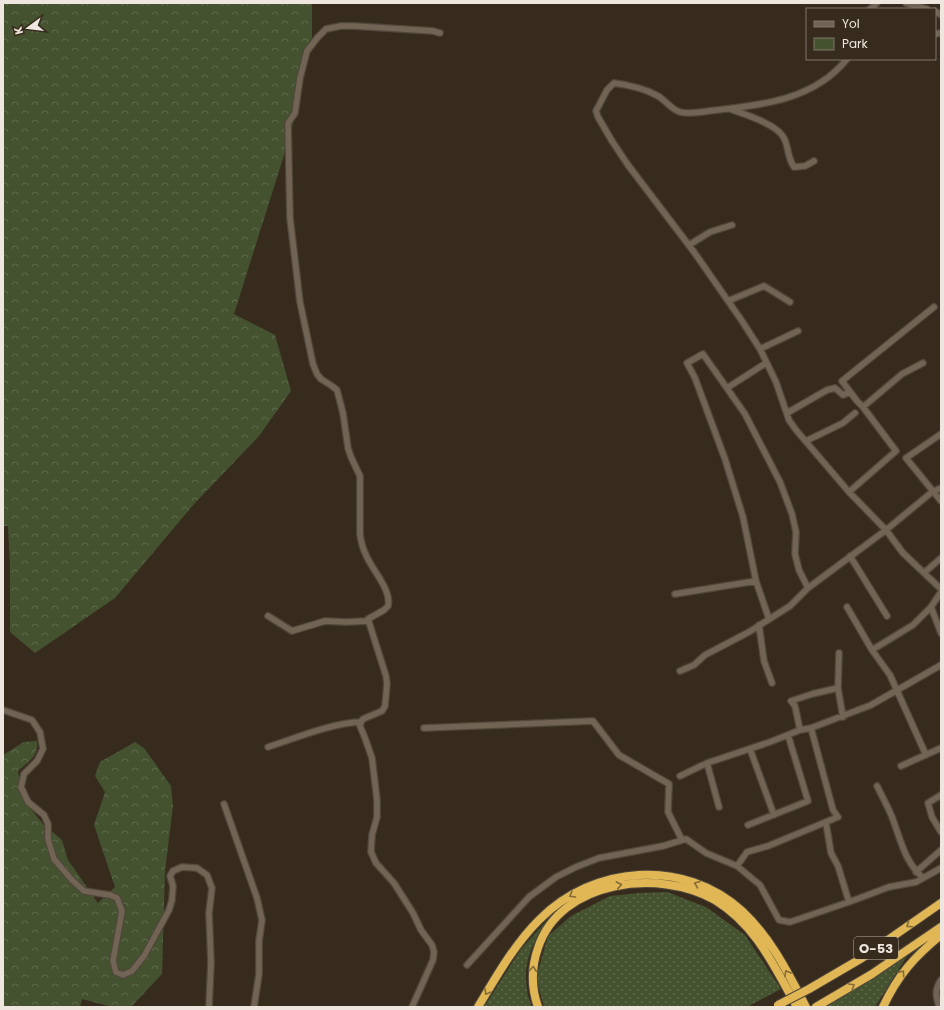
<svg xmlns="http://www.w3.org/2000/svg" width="944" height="1010" font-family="Poppins,sans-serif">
<defs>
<pattern id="green-dots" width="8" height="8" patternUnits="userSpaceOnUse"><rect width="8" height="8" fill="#44522f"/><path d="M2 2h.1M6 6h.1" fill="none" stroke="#5f6b4d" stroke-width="1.8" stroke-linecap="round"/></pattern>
<pattern id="forest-crowns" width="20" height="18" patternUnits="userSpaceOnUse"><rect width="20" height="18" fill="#44522f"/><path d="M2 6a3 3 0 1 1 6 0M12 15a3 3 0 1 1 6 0" fill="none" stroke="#5f6b4d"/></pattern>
</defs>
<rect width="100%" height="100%" fill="#372b1e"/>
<!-- green -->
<path fill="url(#green-dots)" d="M 667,892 L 706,907 L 745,935 L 781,989 L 747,1007 L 544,1007 L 536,978 L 548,936 L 571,916 L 610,896 L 639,893 Z
M 555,913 C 536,934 522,959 527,989 C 527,995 530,1001 532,1007 L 484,1007 L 521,949 L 552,915 Z
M 907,956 L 875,1007 L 826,1007 Z"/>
<!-- forest -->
<path fill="url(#forest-crowns)" d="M 3,3 L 312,3 L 312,37 L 291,133 L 234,314 L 275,335 L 291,391 L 259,436 L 194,504 L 115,598 L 35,653 L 10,632 L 10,566 L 8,526 L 3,526 Z
M 37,741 C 39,756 28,762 18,771 L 22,798 L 43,824 L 62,840 L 68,860 L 98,903 L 115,887 L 94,825 L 105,792 L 95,776 L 100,762 L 135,742 L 144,748 L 171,786 L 173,806 L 165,871 L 162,974 L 131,1007 L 112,1007 L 82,999 L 80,1007 L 3,1007 L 3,755 L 24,742 Z"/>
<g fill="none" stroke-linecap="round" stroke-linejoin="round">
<!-- minor casing -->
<g stroke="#50473b" stroke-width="8">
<path id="minor" d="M 906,3 L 927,9
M 870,9 L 877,3
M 935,11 L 941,15
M 935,34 L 941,33
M 847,59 C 815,99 764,105 717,110 C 706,111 691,115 680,112 C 672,110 665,100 658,96 C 644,88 629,85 614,83 L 607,90 L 596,111 L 598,117 L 612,141 L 628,165 L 694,252 L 742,321 L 760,349 L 776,382 L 789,420 L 796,430 L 849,492 L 886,530 L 903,553 L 941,589
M 730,109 C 744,114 777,124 784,138 C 789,148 787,157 794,167 L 805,166 L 814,161
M 689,245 L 710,232 L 732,225
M 728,301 L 764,286 L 790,302
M 760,349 L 798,331
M 727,388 L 766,363
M 863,407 L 902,374 L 923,363
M 787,413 L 827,390 L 835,388 L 843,395 L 850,392
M 941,434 L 906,458 L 941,501
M 806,441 L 843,423 L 855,413
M 849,492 L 896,451 L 863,407 L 857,401 L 842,381 L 934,307
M 850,556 L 887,616
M 924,573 L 941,558
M 675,594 L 756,581
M 847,607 L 872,650 L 890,675 L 926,755
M 931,607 L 941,633
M 268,616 L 292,631 L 325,621 L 346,622 L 367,621 L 368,619
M 769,619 L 756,581 L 743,517 L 725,459 L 695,378 L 687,363 L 703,354 L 745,414 L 780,482 L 792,514 L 796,532 L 795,554 L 799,570 L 808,588
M 759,625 L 764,661 L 772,683
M 872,650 L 913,625 L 931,607 L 941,592
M 839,653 L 838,688 L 843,717
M 680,671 L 694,665 L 705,655 L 749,632 L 790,606 L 808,588 L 886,530 L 932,492 L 941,488
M 3,710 L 32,720 L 40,732 L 43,749 L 37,761 L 24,774 L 21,787 L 28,802 L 44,815 L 48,824 L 48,839 L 54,859 L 72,880 L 84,891 L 110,895 L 117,898 L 122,911 L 113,961 L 116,972 L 123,975 L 132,971 L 144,956 L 169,910 L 172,900 L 173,886 L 170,876 L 173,871 L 182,867 L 197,868 L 207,875 L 212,888 L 209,913 L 211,962 L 209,1007
M 424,728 L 593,721 L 619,755 L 669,784 L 668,812 L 682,840
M 800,730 L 795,706 L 791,701 L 812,694 L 838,688
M 268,747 C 296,738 331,723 361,722
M 750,749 L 774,815
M 707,763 L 719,807
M 901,766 L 941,748
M 680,776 L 707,763 L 770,742 L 800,730 L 811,728 L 871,705 L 941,665
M 877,786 C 882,796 888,807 892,817 C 901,840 904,861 923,878
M 941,795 L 928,803 L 932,817 L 941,832
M 224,804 L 257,898 L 262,920 L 259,941 L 259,974 L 254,1007
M 826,823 L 831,853 L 838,866 L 849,902
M 748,825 L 808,801 L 788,735
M 737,866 L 747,852 L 768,846 L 838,817 L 833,810 L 811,728
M 916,872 L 941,850
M 467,965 L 529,897 L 556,877 L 576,867 L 599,858 L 663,846 L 686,839 L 706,853 L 737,866 L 760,885 L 779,920 L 790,922 L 849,902 L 889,887 L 916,882 L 941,868
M 412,1007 L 433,960 L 434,952 L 432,945 L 421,930 L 413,913 L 394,883 L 376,863 L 371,852 L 372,835 L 377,817 L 377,800 L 372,758 L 365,738 L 360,726 L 361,722 L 363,719 L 382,711 L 385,706 L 387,684 L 386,676 L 368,619 L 384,610 L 388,606 C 392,590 372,570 366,555 C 363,549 361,542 360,534 L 360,476 L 351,457 L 348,448 L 343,413 L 337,390 L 332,386 L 321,379 L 317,374 L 313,364 L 300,302 L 290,218 L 288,123 L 295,113 L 300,78 L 307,51 L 318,37 L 326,29 L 341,26 L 354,26 L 418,30 L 433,31 L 440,33
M 939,1007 C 936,995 934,991 941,980"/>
</g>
<!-- highway casing -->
<g stroke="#50473b" stroke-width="10">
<path id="highway" d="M 809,989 L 862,958 L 941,903
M 478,1007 C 496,977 514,945 539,920 C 593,865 684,858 742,911 C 771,938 788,973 806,1007
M 538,1007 C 531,987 531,968 538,948 C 560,880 659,868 715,900 C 756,925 774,966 797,1007
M 816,1007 L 872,974 L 941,927
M 883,1007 C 898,975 914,957 941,935"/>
</g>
<!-- minor -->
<use href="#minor" stroke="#726455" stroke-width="5.5"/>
<!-- highway -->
<use href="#highway" stroke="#e1b755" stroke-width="8"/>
<!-- highway-bridge casing -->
<g stroke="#50473b" stroke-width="10" stroke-linecap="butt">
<path id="highway-bridge" d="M 778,1005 L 809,989"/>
</g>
<!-- highway-bridge -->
<use href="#highway-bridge" stroke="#e1b755" stroke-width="8"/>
</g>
<!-- one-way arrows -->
<defs><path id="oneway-chevron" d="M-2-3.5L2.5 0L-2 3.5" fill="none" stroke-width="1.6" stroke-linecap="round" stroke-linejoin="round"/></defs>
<g stroke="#846a37">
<use href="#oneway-chevron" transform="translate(697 884) rotate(-159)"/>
<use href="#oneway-chevron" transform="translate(619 885) rotate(-11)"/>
<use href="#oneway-chevron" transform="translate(572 895) rotate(150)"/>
<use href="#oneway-chevron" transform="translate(909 925) rotate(146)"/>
<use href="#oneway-chevron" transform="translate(533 969) rotate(-85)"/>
<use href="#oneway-chevron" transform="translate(787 973) rotate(-119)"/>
<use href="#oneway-chevron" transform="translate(902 973) rotate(-54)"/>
<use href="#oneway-chevron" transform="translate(852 986) rotate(-31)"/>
<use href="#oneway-chevron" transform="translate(487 992) rotate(121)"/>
</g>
<g text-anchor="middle" stroke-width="3" stroke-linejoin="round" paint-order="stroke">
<!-- shield labels -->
<rect fill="#372b1e" stroke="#b8afa5" stroke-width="1" x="854" y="937" width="44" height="22" rx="3"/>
<g font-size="13" font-weight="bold" fill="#efe7df">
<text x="876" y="953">O-53</text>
</g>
</g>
<!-- border -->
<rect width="944" height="1010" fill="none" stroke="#efe7df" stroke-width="8"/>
<!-- legend -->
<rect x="806" y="8" width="130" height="52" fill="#372b1e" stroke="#81766b"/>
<rect x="814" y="21" width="20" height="6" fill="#726455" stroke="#81766b"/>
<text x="842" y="28" font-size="12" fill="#efe7df">Yol</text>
<rect x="814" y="38" width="20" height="12" fill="#44522f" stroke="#81766b"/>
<text x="842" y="48" font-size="12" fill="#efe7df">Park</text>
<!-- north arrow -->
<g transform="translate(28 28) rotate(255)" stroke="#372b1e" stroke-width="3" paint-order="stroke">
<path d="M0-3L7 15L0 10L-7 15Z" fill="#efe7df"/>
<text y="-6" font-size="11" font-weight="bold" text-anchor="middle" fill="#efe7df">K</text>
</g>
</svg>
